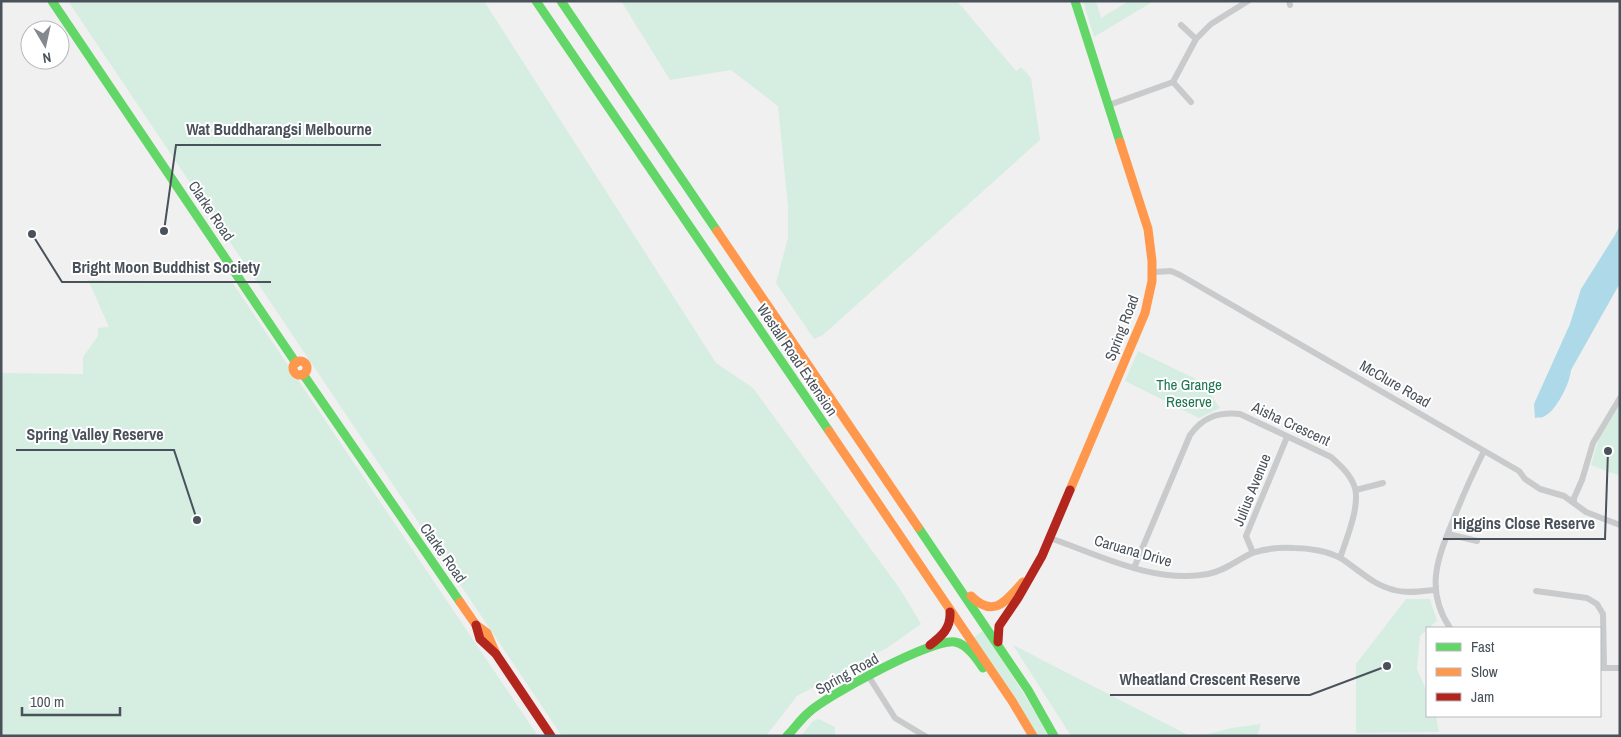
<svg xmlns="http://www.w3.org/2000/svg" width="1621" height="737" font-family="'Archivo Narrow',sans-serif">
<rect width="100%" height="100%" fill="#f0f0f0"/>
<!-- green -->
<path fill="#d6ede1" d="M 68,1 L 484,1 L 716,363 L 753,388 L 900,589 L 921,624 L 887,648 L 797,696 L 766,736 L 562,736 Z
M 621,1 L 957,1 L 1016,71 L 1021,67 L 1031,78 L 1040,140 L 823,335 L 814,339 L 776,283 L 788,238 L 788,206 L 778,106 L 731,70 L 670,80 Z
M 1083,1 L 1096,1 L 1101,18 L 1129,1 L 1154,1 L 1094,37 Z
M 88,280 L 232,282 L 538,736 L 1,736 L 1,373 L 83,374 L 83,357 L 98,336 L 98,328 L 109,327 Z
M 1138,351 L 1202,382 L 1220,408 L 1199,418 L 1125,381 Z
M 1620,405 L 1620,476 L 1591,465 L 1599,438 Z
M 1406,599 L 1430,599 L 1437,621 L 1420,636 L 1417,669 L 1427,692 L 1427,716 L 1436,716 L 1439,732 L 1356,733 L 1356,664 Z
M 984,630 L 1050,736 L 1037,736 L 973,638 Z
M 1013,645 L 1190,736 L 1071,736 Z
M 819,719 L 835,727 L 835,736 L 801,736 L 813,721 Z
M 1261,724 L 1257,736 L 1200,736 L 1232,728 Z"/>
<!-- water -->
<path fill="#aed9e8" d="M 1620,225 L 1620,283 L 1571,370 C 1570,383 1556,412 1543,417 C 1541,418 1538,417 1535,418 L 1534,404 L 1570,324 L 1581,289 L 1615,235 Z"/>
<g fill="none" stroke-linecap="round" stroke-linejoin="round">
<!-- street -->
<path stroke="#c8cacc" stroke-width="6" d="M 1289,1 L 1290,5
M 1181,25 L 1196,39
M 1173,82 L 1191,102
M 1109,105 L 1173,82 L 1196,39 L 1211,24 L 1248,1
M 1154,272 L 1171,271 L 1180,275 L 1519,471 L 1525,479 L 1540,489 L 1564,496 L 1586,512 L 1620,525
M 1356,490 L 1383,483
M 1574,503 L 1574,498 L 1582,480 L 1593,443 L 1620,398
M 1448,534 L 1477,541
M 1050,538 C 1099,555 1154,584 1208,574 C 1225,571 1237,560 1252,553 C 1265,549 1281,547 1294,548 C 1308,548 1329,551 1342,559 C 1359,570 1373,585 1394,590 C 1407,594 1422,591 1435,590
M 1253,553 L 1246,536 L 1287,437
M 1134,568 L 1190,435 C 1203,417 1218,412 1240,414 L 1331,457 C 1341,466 1351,475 1355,488 C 1360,507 1346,540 1340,558
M 1536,591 L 1587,598 L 1597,604 L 1603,614 L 1604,668
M 1450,628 C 1424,589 1438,557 1454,518 C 1463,495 1473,473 1484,451
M 1600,668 L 1620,668
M 869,677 L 895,718 L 925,736"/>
<!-- fast -->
<path stroke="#63d668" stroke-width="9" d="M 52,1 L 296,363
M 536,1 L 829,431
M 561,1 L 717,231
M 1075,1 L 1120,142
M 303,374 L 460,602
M 918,527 L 1028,690 L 1054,736
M 787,736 C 794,729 800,720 808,713 C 826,696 932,638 955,642 C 967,644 977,659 983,668"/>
<!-- slow -->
<path stroke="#ff974d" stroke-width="9" d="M 717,231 L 918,527
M293 368a7 7 0 1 1 14 0a7 7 0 1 1-14 0Z
M 829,431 L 1012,701 L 1033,736
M 1070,490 L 1145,313 L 1152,281 L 1152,261 L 1148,229 L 1120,142
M 971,596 C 994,619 1006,601 1023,582
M 460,602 L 476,625 L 487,633 L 496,654"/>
<!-- jam -->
<path stroke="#b3261e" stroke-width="9" d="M 476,625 L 480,639 L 496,654 L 551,736
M 998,642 L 999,626 L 1018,598 L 1042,556 L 1070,490
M 930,645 C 942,636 951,628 950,612"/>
</g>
<g text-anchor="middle" stroke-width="4" stroke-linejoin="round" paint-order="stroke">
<!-- street labels -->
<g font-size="15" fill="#49515b" stroke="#fff">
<text transform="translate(211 211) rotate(56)" y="5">Clarke Road</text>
<text transform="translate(1122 328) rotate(-69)" y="5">Spring Road</text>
<text transform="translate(797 360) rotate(56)" y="5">Westall Road Extension</text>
<text transform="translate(1395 384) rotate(30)" y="5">McClure Road</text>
<text transform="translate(1291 424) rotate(25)" y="5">Aisha Crescent</text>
<text transform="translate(1252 490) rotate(-68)" y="5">Julius Avenue</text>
<text transform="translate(1133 551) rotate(16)" y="5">Caruana Drive</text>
<text transform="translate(443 553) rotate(55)" y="5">Clarke Road</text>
<text transform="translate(847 674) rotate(-29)" y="5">Spring Road</text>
</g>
<!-- park labels -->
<g font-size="15" fill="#1f774f" stroke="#fff">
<text x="1189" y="390">The Grange<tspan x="1189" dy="17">Reserve</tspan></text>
</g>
</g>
<!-- callouts -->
<path fill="none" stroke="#49515b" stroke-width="2" d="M164 231L176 145H381M32 234L62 282H271M197 520L174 450H16M1608 451L1605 539H1443M1387 666L1310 695H1110"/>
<g fill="#49515b" stroke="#fff" stroke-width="2">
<circle cx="164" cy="231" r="5"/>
<circle cx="32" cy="234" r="5"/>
<circle cx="197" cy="520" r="5"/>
<circle cx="1608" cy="451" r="5"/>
<circle cx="1387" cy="666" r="5"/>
</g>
<g font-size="16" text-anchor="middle" font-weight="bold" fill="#49515b" stroke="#fff" stroke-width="4" stroke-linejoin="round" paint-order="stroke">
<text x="279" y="135">Wat Buddharangsi Melbourne</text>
<text x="166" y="273">Bright Moon Buddhist Society</text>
<text x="95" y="440">Spring Valley Reserve</text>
<text x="1524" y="529">Higgins Close Reserve</text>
<text x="1210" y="685">Wheatland Crescent Reserve</text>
</g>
<!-- border -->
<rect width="1621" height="737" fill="none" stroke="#49515b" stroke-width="5"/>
<!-- legend -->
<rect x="1426" y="627" width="175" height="90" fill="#ffffff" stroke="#b6b9bd"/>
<rect x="1436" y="643" width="25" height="8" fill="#63d668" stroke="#b6b9bd"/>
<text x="1471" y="652" font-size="15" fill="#49515b">Fast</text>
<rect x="1436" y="668" width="25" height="8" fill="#ff974d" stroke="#b6b9bd"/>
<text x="1471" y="677" font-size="15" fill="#49515b">Slow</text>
<rect x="1436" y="693" width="25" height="8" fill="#b3261e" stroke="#b6b9bd"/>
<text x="1471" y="702" font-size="15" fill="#49515b">Jam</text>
<!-- north arrow -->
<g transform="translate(45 45) rotate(171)"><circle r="24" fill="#ffffff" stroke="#b6b9bd"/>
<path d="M0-4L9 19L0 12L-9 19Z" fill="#83898f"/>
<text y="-8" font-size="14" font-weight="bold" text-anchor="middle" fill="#49515b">N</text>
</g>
<!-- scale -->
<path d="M22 707v8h98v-8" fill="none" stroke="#49515b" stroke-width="2.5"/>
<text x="30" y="707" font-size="15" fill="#49515b" stroke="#ffffff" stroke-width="4" paint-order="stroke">100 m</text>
</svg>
